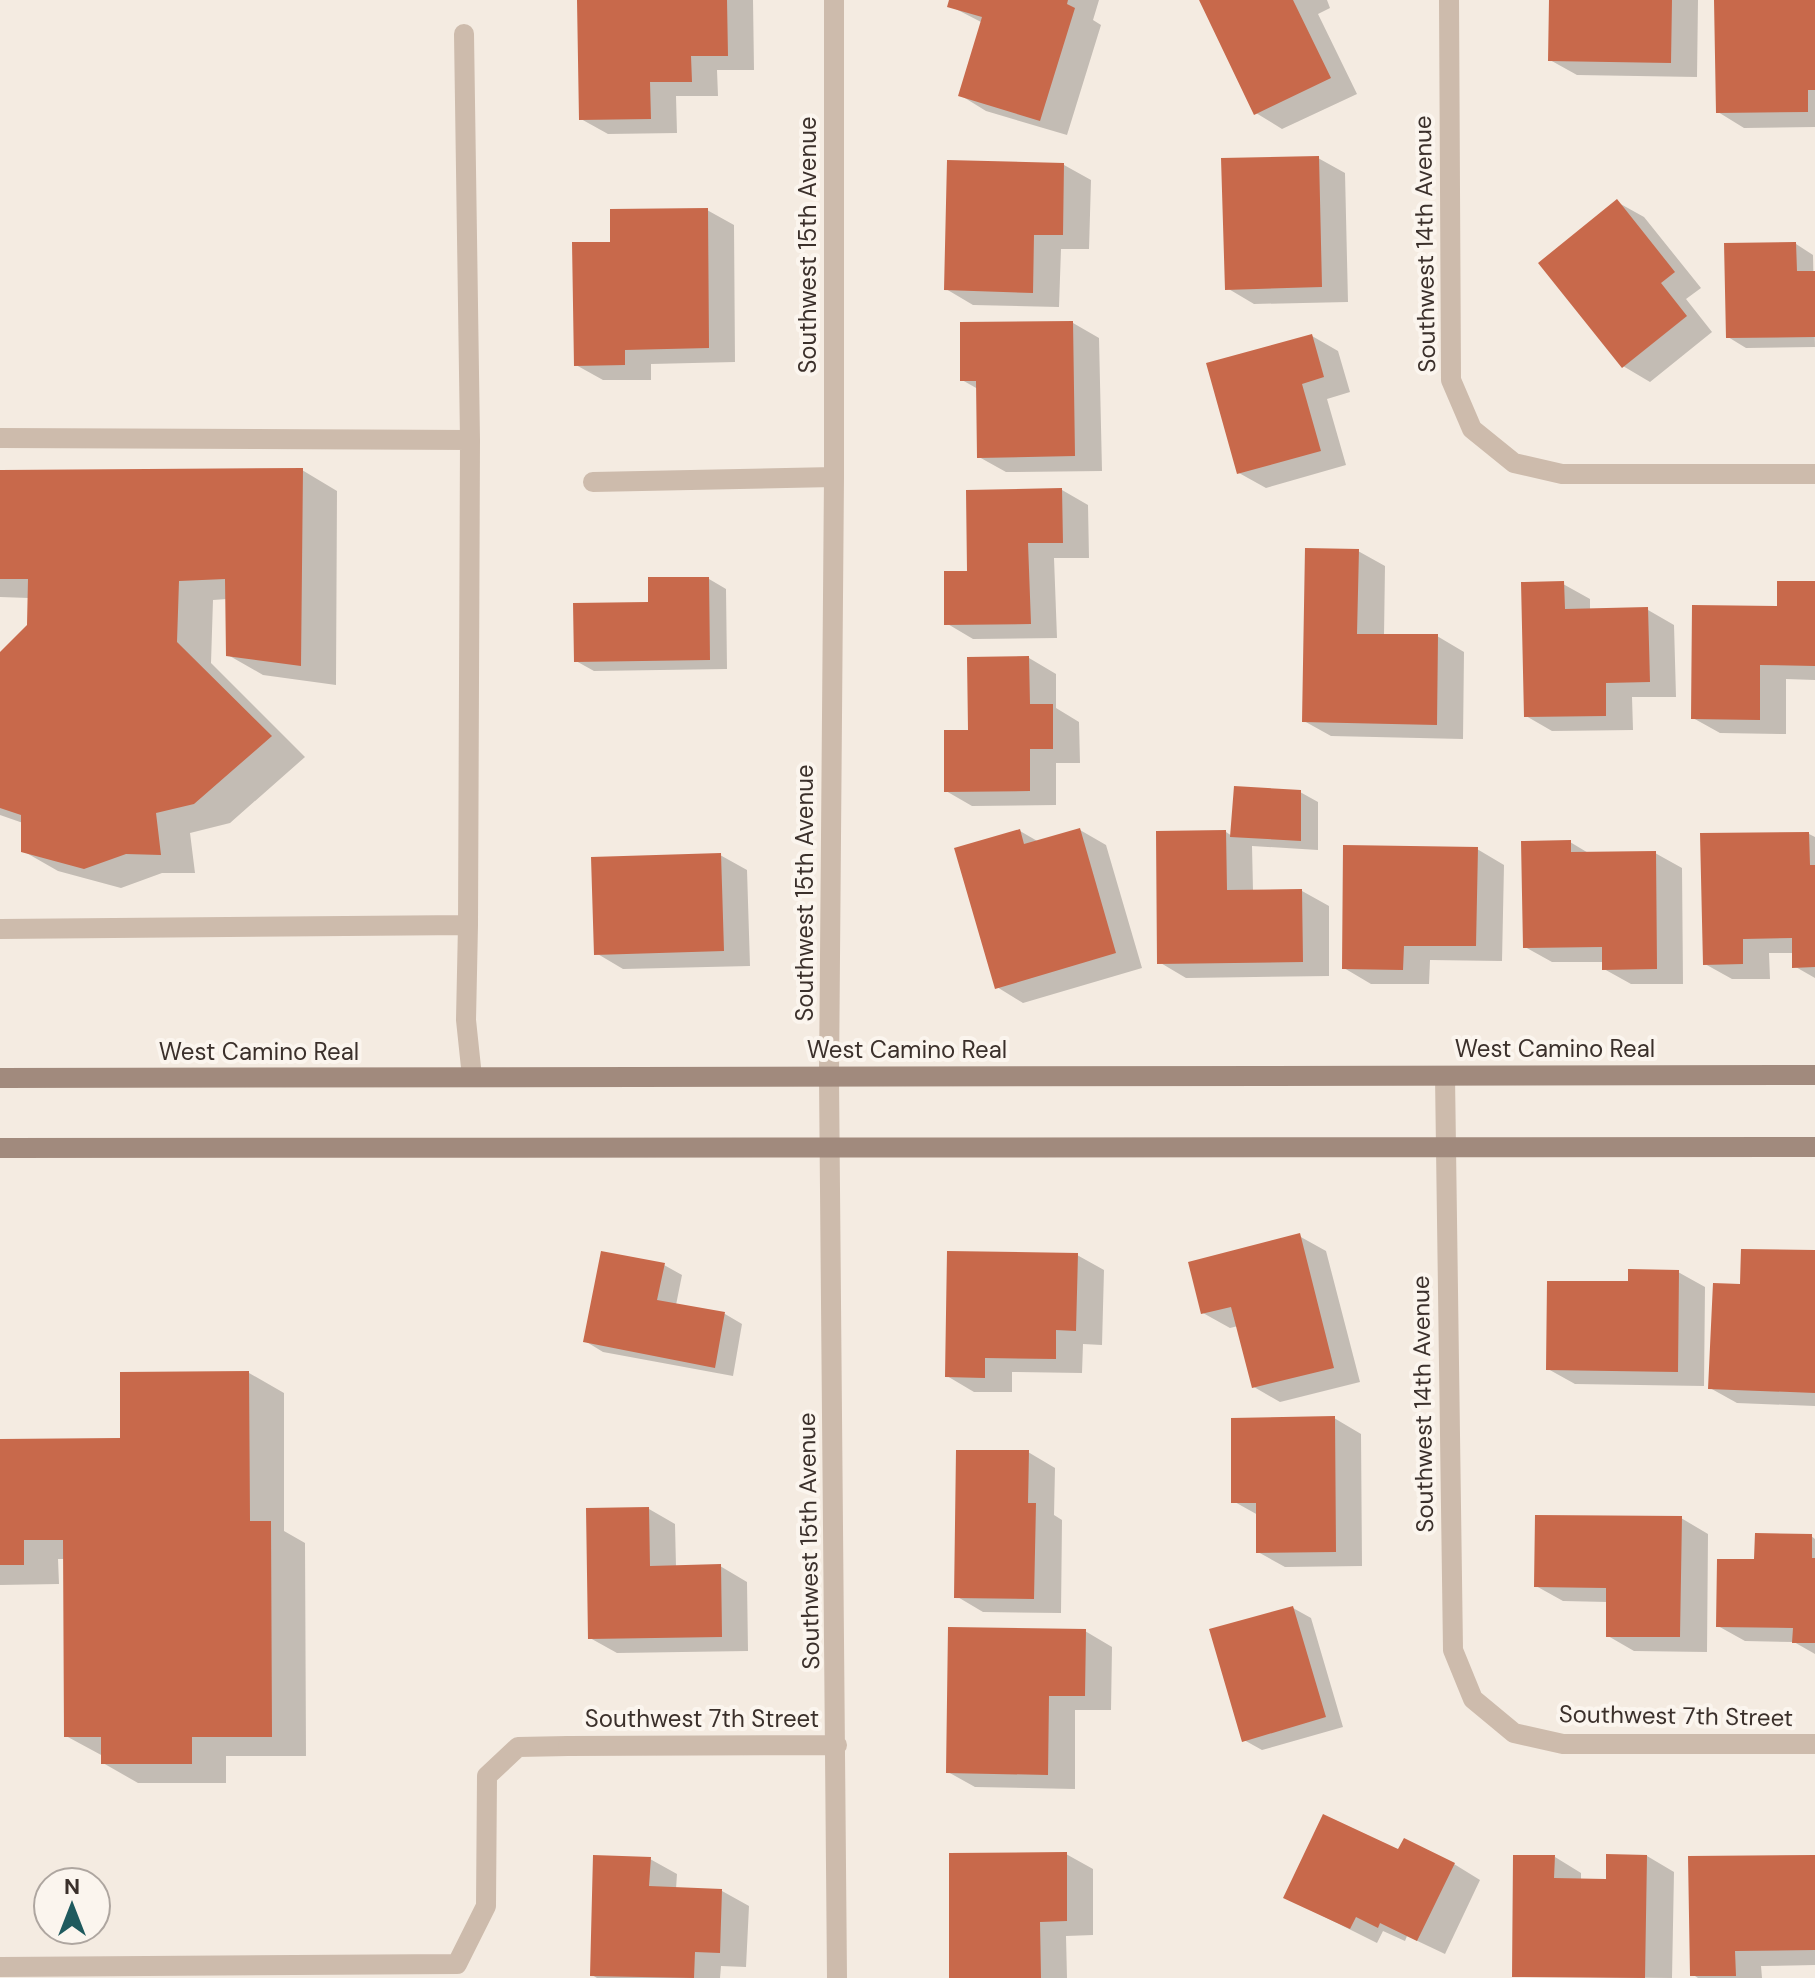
<svg xmlns="http://www.w3.org/2000/svg" width="1815" height="1978" font-family="'DM Sans',sans-serif">
<rect width="100%" height="100%" fill="#f4ebe1"/>
<!-- shadow -->
<path fill="#0003" d="M 579,0 L 753,0 L 754,70 L 717,70 L 718,96 L 676,96 L 677,133 L 608,134 L 581,119 Z
M 951,0 L 1099,0 L 1093,20 L 1101,25 L 1067,135 L 986,111 L 960,95 L 983,23 L 950,6 Z
M 1201,0 L 1327,0 L 1330,8 L 1318,14 L 1357,94 L 1282,129 L 1256,113 Z
M 1551,0 L 1698,0 L 1697,77 L 1577,75 L 1550,60 Z
M 1716,0 L 1815,1 L 1815,127 L 1744,128 L 1718,112 Z
M 1318,158 L 1345,173 L 1348,302 L 1254,304 L 1227,288 Z
M 1064,165 L 1091,180 L 1089,249 L 1061,249 L 1059,307 L 973,305 L 946,289 Z
M 1617,202 L 1644,217 L 1701,288 L 1686,299 L 1712,332 L 1650,382 L 1623,366 Z
M 707,210 L 734,225 L 735,362 L 651,364 L 651,380 L 603,380 L 576,365 L 612,244 Z
M 1796,244 L 1813,255 L 1815,347 L 1746,348 L 1728,337 Z
M 1073,323 L 1099,338 L 1102,471 L 1006,472 L 979,457 L 978,389 L 962,380 Z
M 1312,336 L 1338,351 L 1350,392 L 1327,399 L 1346,465 L 1266,488 L 1239,473 Z
M 302,470 L 337,491 L 336,685 L 263,675 L 228,655 L 227,599 L 213,600 L 211,663 L 305,757 L 230,823 L 190,833 L 195,873 L 162,873 L 121,888 L 58,871 L 23,851 L 23,823 L 0,815 L 0,654 L 29,626 L 29,598 L 0,597 L 0,472 Z
M 1062,490 L 1088,505 L 1089,558 L 1054,558 L 1057,638 L 973,639 L 946,623 L 969,573 Z
M 1358,551 L 1385,566 L 1384,636 L 1437,636 L 1464,652 L 1463,739 L 1331,736 L 1304,721 Z
M 709,579 L 726,589 L 727,669 L 594,671 L 576,661 Z
M 1815,583 L 1815,680 L 1786,679 L 1786,734 L 1720,733 L 1693,718 L 1779,608 Z
M 1563,584 L 1590,599 L 1590,611 L 1648,610 L 1674,625 L 1676,697 L 1632,697 L 1633,730 L 1552,731 L 1526,716 Z
M 1029,658 L 1056,674 L 1056,708 L 1079,722 L 1080,763 L 1056,763 L 1056,805 L 972,806 L 946,791 L 970,732 Z
M 1300,792 L 1318,802 L 1318,850 L 1252,846 L 1253,891 L 1302,891 L 1329,906 L 1329,976 L 1186,978 L 1159,962 L 1226,832 L 1232,836 Z
M 1080,830 L 1106,845 L 1142,968 L 1023,1003 L 997,987 L 1020,831 L 1039,842 Z
M 1809,834 L 1815,837 L 1815,978 L 1794,966 L 1794,953 L 1769,953 L 1770,979 L 1732,979 L 1705,964 Z
M 1570,842 L 1590,854 L 1655,853 L 1682,868 L 1683,984 L 1631,984 L 1604,969 L 1604,962 L 1552,962 L 1525,947 Z
M 1477,849 L 1504,865 L 1502,961 L 1430,960 L 1429,984 L 1371,984 L 1344,968 Z
M 720,855 L 747,870 L 750,966 L 623,969 L 596,953 Z
M 1299,1236 L 1326,1251 L 1360,1382 L 1280,1402 L 1254,1387 L 1238,1326 L 1230,1328 L 1203,1313 Z
M 1815,1253 L 1815,1406 L 1737,1403 L 1710,1388 Z
M 1077,1255 L 1104,1270 L 1102,1345 L 1083,1344 L 1082,1373 L 1012,1372 L 1012,1392 L 974,1392 L 947,1376 Z
M 664,1265 L 682,1275 L 676,1305 L 725,1314 L 742,1324 L 733,1376 L 603,1352 L 585,1341 Z
M 1678,1272 L 1705,1287 L 1704,1386 L 1575,1384 L 1548,1369 L 1630,1283 Z
M 249,1373 L 284,1393 L 284,1531 L 305,1543 L 306,1756 L 226,1756 L 226,1783 L 138,1783 L 103,1763 L 103,1756 L 66,1736 L 65,1559 L 58,1559 L 59,1584 L 0,1585 L 0,1441 L 122,1440 Z
M 1334,1418 L 1361,1434 L 1362,1566 L 1285,1567 L 1258,1552 L 1258,1515 L 1233,1501 Z
M 1028,1452 L 1055,1468 L 1054,1515 L 1062,1520 L 1061,1613 L 983,1612 L 956,1596 Z
M 649,1509 L 675,1524 L 676,1567 L 720,1566 L 747,1582 L 748,1651 L 617,1653 L 590,1638 Z
M 1681,1518 L 1708,1534 L 1707,1652 L 1634,1651 L 1608,1636 L 1608,1602 L 1563,1601 L 1536,1586 Z
M 1811,1536 L 1815,1539 L 1815,1654 L 1794,1642 L 1745,1641 L 1718,1626 L 1756,1561 Z
M 1293,1608 L 1311,1618 L 1343,1727 L 1262,1750 L 1244,1740 Z
M 1085,1631 L 1112,1647 L 1111,1710 L 1075,1710 L 1075,1789 L 975,1787 L 948,1772 Z
M 1399,1851 L 1454,1864 L 1480,1880 L 1445,1954 L 1407,1936 L 1405,1941 L 1383,1931 L 1377,1943 L 1285,1897 Z
M 1066,1854 L 1093,1869 L 1093,1935 L 1066,1936 L 1067,1978 L 951,1978 Z
M 1647,1856 L 1674,1872 L 1672,1978 L 1514,1976 L 1555,1857 L 1581,1873 L 1581,1880 L 1608,1881 Z
M 1815,1857 L 1815,1965 L 1761,1966 L 1762,1978 L 1698,1978 L 1692,1974 Z
M 650,1859 L 677,1874 L 676,1889 L 722,1891 L 749,1906 L 746,1967 L 721,1966 L 720,1978 L 597,1978 L 592,1975 Z"/>
<!-- building -->
<path fill="#c8694b" d="M 577,0 L 727,0 L 728,56 L 691,56 L 692,82 L 650,82 L 651,119 L 579,120 Z
M 949,0 L 1068,0 L 1067,4 L 1075,8 L 1040,121 L 958,96 L 982,17 L 947,7 Z
M 1199,0 L 1293,0 L 1331,78 L 1254,115 Z
M 1549,0 L 1672,0 L 1671,63 L 1548,61 Z
M 1714,0 L 1815,0 L 1815,90 L 1808,90 L 1808,112 L 1716,113 Z
M 1319,156 L 1322,287 L 1225,290 L 1221,158 Z
M 947,160 L 1064,163 L 1063,235 L 1034,235 L 1033,293 L 944,290 Z
M 1617,199 L 1675,272 L 1661,283 L 1687,316 L 1622,368 L 1538,263 Z
M 708,208 L 709,348 L 625,350 L 625,365 L 574,366 L 572,242 L 610,242 L 610,209 Z
M 1796,242 L 1797,271 L 1815,271 L 1815,337 L 1726,338 L 1724,243 Z
M 1073,321 L 1075,456 L 977,458 L 976,381 L 960,381 L 960,322 Z
M 1312,334 L 1324,377 L 1302,384 L 1321,451 L 1237,474 L 1206,363 Z
M 303,468 L 301,666 L 226,656 L 225,579 L 179,581 L 177,642 L 272,736 L 194,804 L 156,813 L 161,855 L 126,854 L 84,869 L 21,852 L 21,815 L 0,808 L 0,652 L 27,625 L 28,579 L 0,579 L 0,470 Z
M 1062,488 L 1063,543 L 1028,543 L 1031,624 L 944,625 L 944,571 L 967,571 L 966,490 Z
M 1305,548 L 1359,549 L 1357,634 L 1438,634 L 1437,725 L 1302,722 Z
M 648,577 L 709,577 L 710,660 L 574,662 L 573,603 L 648,602 Z
M 1564,581 L 1565,609 L 1648,607 L 1650,682 L 1606,683 L 1606,716 L 1524,717 L 1521,582 Z
M 1777,581 L 1815,581 L 1815,666 L 1760,665 L 1760,720 L 1691,719 L 1692,605 L 1777,606 Z
M 1029,656 L 1030,704 L 1053,704 L 1053,749 L 1030,749 L 1030,791 L 944,792 L 944,730 L 968,730 L 967,657 Z
M 1234,786 L 1301,790 L 1301,841 L 1230,837 Z
M 1080,828 L 1116,953 L 995,989 L 954,848 L 1020,829 L 1024,844 Z
M 1226,830 L 1227,890 L 1302,889 L 1303,962 L 1157,964 L 1156,831 Z
M 1809,832 L 1810,865 L 1815,865 L 1815,967 L 1792,968 L 1792,938 L 1743,939 L 1743,964 L 1703,965 L 1700,833 Z
M 1571,840 L 1571,852 L 1656,851 L 1657,969 L 1602,970 L 1602,947 L 1523,948 L 1521,841 Z
M 1343,845 L 1478,847 L 1476,946 L 1404,946 L 1403,970 L 1342,969 Z
M 721,853 L 724,951 L 594,955 L 591,857 Z
M 1300,1233 L 1334,1368 L 1252,1388 L 1231,1307 L 1201,1314 L 1188,1262 Z
M 1741,1249 L 1815,1250 L 1815,1393 L 1708,1389 L 1713,1283 L 1740,1284 Z
M 601,1251 L 665,1263 L 657,1300 L 725,1312 L 715,1368 L 583,1342 Z
M 947,1251 L 1078,1253 L 1076,1331 L 1056,1330 L 1056,1359 L 985,1358 L 985,1378 L 945,1377 Z
M 1628,1269 L 1679,1270 L 1678,1372 L 1546,1370 L 1547,1281 L 1628,1281 Z
M 249,1371 L 250,1521 L 271,1521 L 272,1737 L 192,1737 L 192,1764 L 101,1764 L 101,1737 L 64,1737 L 63,1540 L 24,1540 L 24,1565 L 0,1565 L 0,1439 L 120,1438 L 120,1372 Z
M 1335,1416 L 1336,1552 L 1256,1553 L 1256,1503 L 1231,1503 L 1231,1418 Z
M 956,1450 L 1029,1450 L 1028,1503 L 1036,1503 L 1034,1599 L 954,1598 Z
M 649,1507 L 650,1566 L 721,1564 L 722,1637 L 588,1639 L 586,1508 Z
M 1535,1515 L 1682,1516 L 1680,1637 L 1606,1637 L 1606,1588 L 1534,1587 Z
M 1755,1533 L 1812,1534 L 1812,1558 L 1815,1558 L 1815,1643 L 1792,1643 L 1793,1628 L 1716,1627 L 1717,1559 L 1754,1559 Z
M 1293,1606 L 1326,1717 L 1242,1742 L 1209,1629 Z
M 948,1627 L 1086,1629 L 1085,1696 L 1049,1696 L 1048,1775 L 946,1773 Z
M 1323,1814 L 1398,1849 L 1404,1838 L 1455,1863 L 1417,1941 L 1380,1923 L 1378,1928 L 1356,1917 L 1350,1929 L 1283,1898 Z
M 1067,1852 L 1067,1921 L 1040,1922 L 1041,1978 L 949,1978 L 949,1853 Z
M 1606,1854 L 1647,1855 L 1645,1978 L 1512,1977 L 1513,1855 L 1555,1855 L 1554,1878 L 1606,1879 Z
M 593,1855 L 651,1857 L 649,1886 L 722,1889 L 720,1953 L 695,1952 L 694,1978 L 590,1976 Z
M 1815,1855 L 1815,1950 L 1735,1951 L 1736,1976 L 1690,1976 L 1688,1856 Z"/>
<g fill="none" stroke-linecap="round" stroke-linejoin="round">
<!-- lane -->
<path stroke="#cdbbac" stroke-width="20" d="M 464,34 L 470,440 L 468,925
M 0,438 L 470,440
M 0,929 L 468,925 L 466,1020 L 472,1077
M 0,1967 L 457,1964 L 486,1906 L 487,1776 L 518,1747 L 568,1746"/>
<!-- street -->
<path stroke="#cdbbac" stroke-width="20" d="M 834,0 L 834,477 L 829,1077 L 837,1978
M 1449,0 L 1451,380 L 1472,429 L 1514,463 L 1562,474 L 1815,474
M 593,482 L 834,477
M 1445,1076 L 1453,1650 L 1473,1699 L 1514,1733 L 1563,1744 L 1815,1744
M 568,1746 L 837,1745"/>
<!-- secondary -->
<path stroke="#a18a7d" stroke-width="20" d="M 0,1078 L 1815,1075
M 0,1148 L 1815,1147"/>
</g>
<g text-anchor="middle" stroke-width="8" stroke-linejoin="round" paint-order="stroke">
<!-- street labels -->
<g font-size="24" fill="#3b302b" stroke="#fbf5ee">
<text transform="translate(1425 244) rotate(-91)" y="8">Southwest 14th Avenue</text>
<text transform="translate(808 245) rotate(-90)" y="8">Southwest 15th Avenue</text>
<text transform="translate(805 893) rotate(-90)" y="8">Southwest 15th Avenue</text>
<text x="1555" y="1057">West Camino Real</text>
<text x="907" y="1058">West Camino Real</text>
<text x="259" y="1060">West Camino Real</text>
<text transform="translate(1423 1404) rotate(-91)" y="8">Southwest 14th Avenue</text>
<text transform="translate(809 1541) rotate(-91)" y="8">Southwest 15th Avenue</text>
<text transform="translate(1676 1716) rotate(1)" y="8">Southwest 7th Street</text>
<text x="702" y="1727">Southwest 7th Street</text>
</g>
</g>
<!-- north arrow -->
<g transform="translate(72 1906)"><circle r="38" fill="#fbf5ee" stroke="#aea6a0" stroke-width="2"/>
<path d="M0-6L14 30L0 20L-14 30Z" fill="#1f5a5e"/>
<text y="-12" font-size="22" font-weight="bold" text-anchor="middle" fill="#3b302b">N</text>
</g>
</svg>
